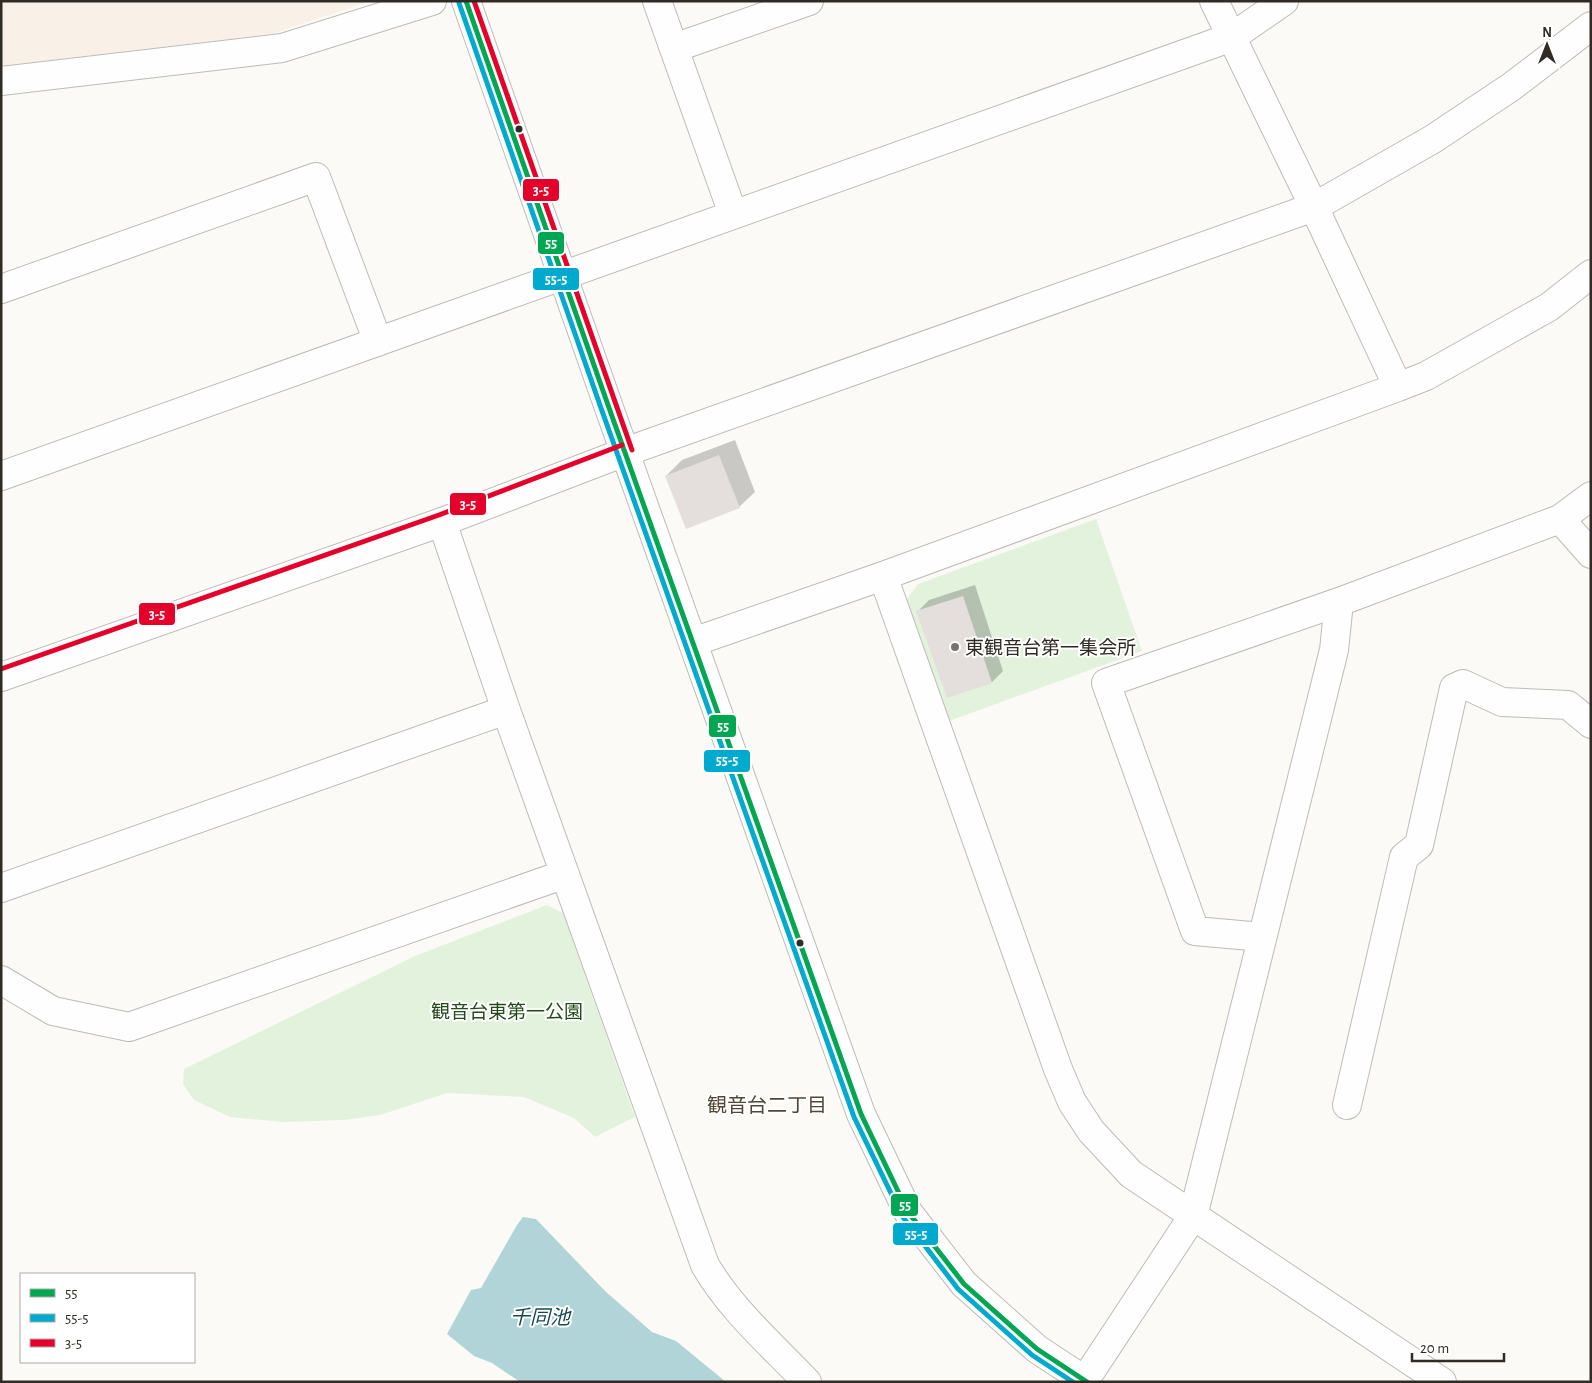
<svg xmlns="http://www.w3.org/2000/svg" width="1592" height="1383" font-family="'Alegreya Sans','Noto Sans JP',sans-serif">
<rect width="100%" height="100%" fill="#fcfaf7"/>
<!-- built -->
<path fill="#f9f1e7" d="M 1,1 L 371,1 L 272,34 L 1,66 Z"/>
<!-- green -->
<path fill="#e3f2dd" d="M 1096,519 L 1142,651 L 949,721 L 905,602 L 918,584 Z
M 547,905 L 563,913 L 635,1117 L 595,1137 L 574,1118 L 524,1097 L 447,1093 L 380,1115 L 344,1120 L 283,1122 L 230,1117 L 194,1100 L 183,1084 L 184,1069 L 415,956 Z"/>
<!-- water -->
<path fill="#b0d4d7" d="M 523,1217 L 536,1219 L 606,1292 L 652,1332 L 676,1341 L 726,1382 L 520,1382 L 492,1363 L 474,1356 L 447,1334 L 471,1290 L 481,1288 L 517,1225 Z"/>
<!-- shadow -->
<path fill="#0003" d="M 735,440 L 755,492 L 739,507 L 666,476 L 682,460 Z
M 975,585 L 1003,671 L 992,682 L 917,612 L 929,600 Z"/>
<!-- building -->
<path fill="#e4dfdd" d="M 719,455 L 740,508 L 686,529 L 665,476 Z
M 963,596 L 992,683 L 947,698 L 916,611 Z"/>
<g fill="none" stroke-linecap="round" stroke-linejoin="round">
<!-- minor casing -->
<g stroke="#bebbb6" stroke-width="30">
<path id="minor" d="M 657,1 L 733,214
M 1214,1 L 1314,207 L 1398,387
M 674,48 L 809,1
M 1,81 L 282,48 L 432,1
M 1,289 L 316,177 L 378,342
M 1,476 L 1232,37 L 1284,1
M 1560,519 L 1591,554
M 442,522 L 506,710 L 705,1265 C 731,1310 772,1345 807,1382
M 883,576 L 1058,1069 L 1072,1102 L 1091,1131 L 1131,1174 L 1442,1382
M 693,642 L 883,576 L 1398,387 L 1426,376 L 1549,307 L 1591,274
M 1,888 L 506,710
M 1262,937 L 1195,931 L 1106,683 L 1339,602 L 1560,519 L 1591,496
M 1,980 L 53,1011 L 129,1027 L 565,874
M 1347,1105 L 1404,857 L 1419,845 L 1454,688 L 1463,684 L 1502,702 L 1568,705 L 1591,724
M 1085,1380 L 1193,1216 L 1334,650 L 1339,602"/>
</g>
<!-- tertiary casing -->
<g stroke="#bebbb6" stroke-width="30">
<path id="tertiary" d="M 466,1 L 608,405 L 861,1114 L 908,1212 L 964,1284 L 1037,1349 L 1087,1382
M 1,677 L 442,522 L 625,452 L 1314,207 L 1433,139 L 1511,87 L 1591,26"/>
</g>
<!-- minor -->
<use href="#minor" stroke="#fffefe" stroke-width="28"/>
<!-- tertiary -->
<use href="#tertiary" stroke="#fffefe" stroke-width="28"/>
<!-- bus-1 casing -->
<g stroke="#fff" stroke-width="9">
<path id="bus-1" d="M 466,1 L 608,405 L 861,1114 L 908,1212 L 964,1284 L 1037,1349 L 1087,1382"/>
</g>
<!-- bus-2 casing -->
<g stroke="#fff" stroke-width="9">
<path id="bus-2" d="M 459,3 L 601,408 L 854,1117 L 902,1216 L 958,1289 L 1032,1355 L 1073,1382"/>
</g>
<!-- bus-3 casing -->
<g stroke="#fff" stroke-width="9">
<path id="bus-3" d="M 474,1 L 632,450
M 1,669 L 439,515 L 622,445"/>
</g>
<!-- bus-1 -->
<use href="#bus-1" stroke="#00a651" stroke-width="5"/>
<!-- bus-2 -->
<use href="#bus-2" stroke="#00a9ce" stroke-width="5"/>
<!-- bus-3 -->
<use href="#bus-3" stroke="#e4002b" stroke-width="5"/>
</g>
<!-- markers -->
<g fill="#302b24" stroke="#fff" stroke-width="2">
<circle cx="519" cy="129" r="4.5"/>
<circle cx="800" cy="943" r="4.5"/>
</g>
<circle fill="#77736e" stroke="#fff" stroke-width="2" cx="955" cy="647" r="5"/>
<g text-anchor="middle" stroke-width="4" stroke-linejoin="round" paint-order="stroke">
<!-- poi labels -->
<g font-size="19" fill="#302b24" stroke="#fff" text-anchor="start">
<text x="965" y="654">東観音台第一集会所</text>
</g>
<!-- park labels -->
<g font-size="19" fill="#254a1a" stroke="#fff">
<text x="507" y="1018">観音台東第一公園</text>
</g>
<!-- neighbourhood labels -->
<g font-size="20" fill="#534837" stroke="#fff">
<text x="767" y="1112">観音台二丁目</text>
</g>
<!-- water labels -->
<g font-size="20" font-style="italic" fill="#18494d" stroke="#fff">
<text x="540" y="1324">千同池</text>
</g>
</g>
<g stroke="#fff" stroke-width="2">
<rect x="522" y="178" width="38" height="24" rx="5" fill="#e4002b"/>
<rect x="537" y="231" width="28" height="24" rx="5" fill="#00a651"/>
<rect x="532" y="267" width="48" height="24" rx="5" fill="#00a9ce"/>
<rect x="449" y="492" width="38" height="24" rx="5" fill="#e4002b"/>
<rect x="138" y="602" width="38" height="24" rx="5" fill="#e4002b"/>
<rect x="708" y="714" width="29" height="24" rx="5" fill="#00a651"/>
<rect x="703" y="749" width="48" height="24" rx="5" fill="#00a9ce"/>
<rect x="890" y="1193" width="29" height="24" rx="5" fill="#00a651"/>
<rect x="892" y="1222" width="47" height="24" rx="5" fill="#00a9ce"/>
</g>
<g font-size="14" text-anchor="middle" font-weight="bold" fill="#fff">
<text x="541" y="195">3-5</text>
<text x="551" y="248">55</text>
<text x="556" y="284">55-5</text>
<text x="468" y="509">3-5</text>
<text x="157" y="619">3-5</text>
<text x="723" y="731">55</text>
<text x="727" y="765">55-5</text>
<text x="905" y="1210">55</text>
<text x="916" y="1239">55-5</text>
</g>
<!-- border -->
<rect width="1592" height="1383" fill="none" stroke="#302b24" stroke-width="5"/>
<!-- legend -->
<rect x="20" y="1273" width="175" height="90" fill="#ffffff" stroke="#acaaa7"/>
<rect x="30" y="1289" width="25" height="8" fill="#00a651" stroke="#acaaa7"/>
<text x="65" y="1298" font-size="15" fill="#302b24">55</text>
<rect x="30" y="1314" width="25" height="8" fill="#00a9ce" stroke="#acaaa7"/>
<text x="65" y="1323" font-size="15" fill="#302b24">55-5</text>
<rect x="30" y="1339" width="25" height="8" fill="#e4002b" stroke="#acaaa7"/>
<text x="65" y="1348" font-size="15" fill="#302b24">3-5</text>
<!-- north arrow -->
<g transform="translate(1547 45)" stroke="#ffffff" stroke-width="4" paint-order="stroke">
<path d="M0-4L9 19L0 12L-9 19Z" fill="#302b24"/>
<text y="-8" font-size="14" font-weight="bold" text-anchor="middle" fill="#302b24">N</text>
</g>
<!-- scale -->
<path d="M1412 1353v8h92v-8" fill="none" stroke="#302b24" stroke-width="2.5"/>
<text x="1420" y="1353" font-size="15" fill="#302b24" stroke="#ffffff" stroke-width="4" paint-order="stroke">20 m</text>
</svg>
